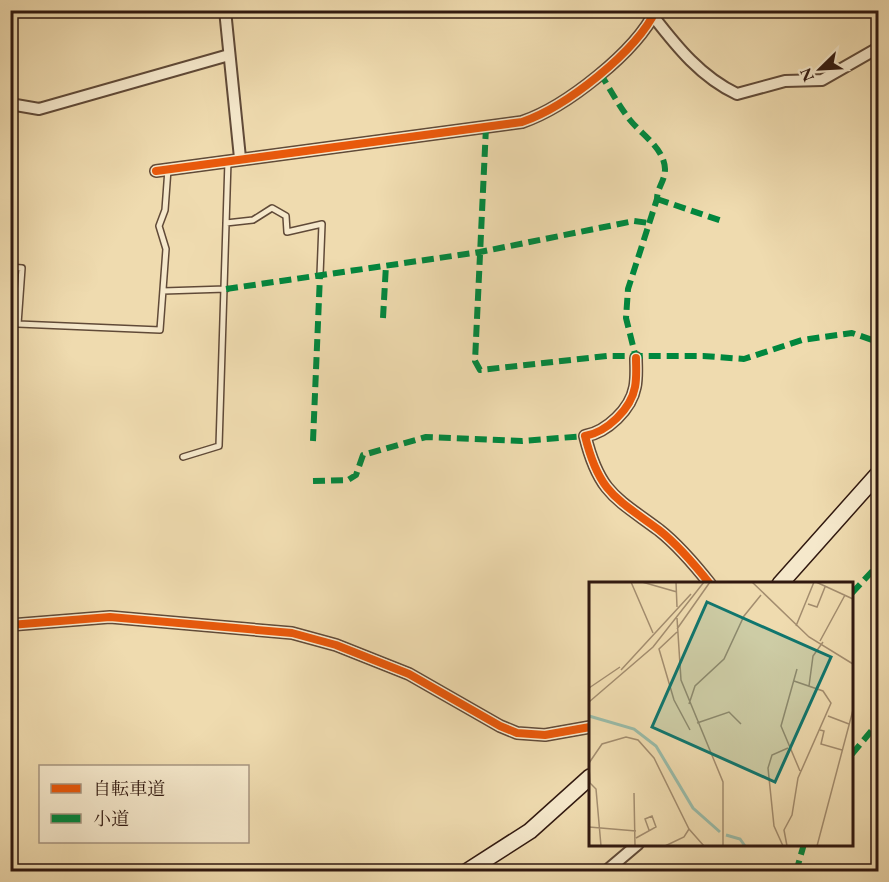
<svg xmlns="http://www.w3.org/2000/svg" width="889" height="882" font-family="'EB Garamond','Noto Serif JP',serif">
<rect width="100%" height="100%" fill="#efdbaf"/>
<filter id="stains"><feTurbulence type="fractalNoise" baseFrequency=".00333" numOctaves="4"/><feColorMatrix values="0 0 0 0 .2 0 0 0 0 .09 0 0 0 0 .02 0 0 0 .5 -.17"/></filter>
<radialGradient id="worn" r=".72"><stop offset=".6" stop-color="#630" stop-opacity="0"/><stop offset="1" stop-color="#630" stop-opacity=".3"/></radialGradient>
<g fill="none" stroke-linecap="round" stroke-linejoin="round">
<!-- lane casing -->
<g stroke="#604a38" stroke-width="8">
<path id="lane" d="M 226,223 L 253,220 L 272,208 L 286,216 L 287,232 L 322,224 L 320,275
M 10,267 L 22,268 L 18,324 L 160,330 L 166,249 L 159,226 L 165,210 L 168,169
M 163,291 L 226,289
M 183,457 L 219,446 L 228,161"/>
</g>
<!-- street casing -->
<g stroke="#604a38" stroke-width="14">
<path id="street" d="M 225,10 L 240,158
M 653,16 C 677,47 701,77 737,94 L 785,81 L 822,80 L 878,48
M 10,104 L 39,109 L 229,55
M 156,171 L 522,122 C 566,107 636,52 656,10
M 636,358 C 636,367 637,377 635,387 C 631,409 607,432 585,436 C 599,493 616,498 659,530 C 678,545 695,565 710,584
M 10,625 L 110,617 L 292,633 L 336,645 L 409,674 L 500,726 L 517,733 L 545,735 L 590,727
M 605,872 L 638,844"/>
</g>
<!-- secondary casing -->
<g stroke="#311910" stroke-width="18">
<path id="secondary" d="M 780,584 L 878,474
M 466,872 L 530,831 L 590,777"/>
</g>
<!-- lane -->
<use href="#lane" stroke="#f5e8cb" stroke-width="5"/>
<!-- street -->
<use href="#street" stroke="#f5e8cb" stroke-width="10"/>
<!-- secondary -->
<use href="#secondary" stroke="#f5e8cb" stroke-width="15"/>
<!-- quiet -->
<path stroke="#00873e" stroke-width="6" stroke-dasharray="12 6" stroke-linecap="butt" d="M 600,73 C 610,89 619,106 630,120 C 642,135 664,148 665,169 C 665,181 657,188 657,199 L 628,289 L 626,318 L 636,358
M 486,127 L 475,361 L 480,370 L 607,356 L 703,356 L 744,359 L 802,340 L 852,333 L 878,342
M 657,199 L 722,221
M 226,289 L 480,252 L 634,221 L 649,223
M 383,318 L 386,265
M 313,441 L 320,275
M 313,481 L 348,480 L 356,475 L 363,455 L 426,437 L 522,441 L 585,436
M 852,593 L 878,565
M 852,754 L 878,723
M 796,872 L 804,844"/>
<!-- cycleway casing -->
<g stroke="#f5e8cb" stroke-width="11">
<path id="cycleway" d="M 156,171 L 522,122 C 566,107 636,52 656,10
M 636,358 C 636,367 637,377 635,387 C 631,409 607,432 585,436 C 599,493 616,498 659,530 C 678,545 695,565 710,584
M 10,625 L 110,617 L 292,633 L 336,645 L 409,674 L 500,726 L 517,733 L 545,735 L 590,727"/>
</g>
<!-- cycleway -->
<use href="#cycleway" stroke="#e8590c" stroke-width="8"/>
</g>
<!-- overview -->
<g transform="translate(589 582)">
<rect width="264" height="264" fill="#efdbaf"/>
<path fill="none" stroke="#9abba8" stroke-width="3" d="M 0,134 L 45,147 L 67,164 L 104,226 L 131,250M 137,253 L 151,257 L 156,264"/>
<path fill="none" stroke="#a38d6f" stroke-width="1.5" d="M 42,0 L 64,51M 53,0 L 88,10M 87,0 L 88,25M 163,0 L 220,55 L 264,82M 227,0 L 264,17M 219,22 L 228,25 L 236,5M 88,36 L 92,98 L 134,200 L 134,264M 207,44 L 225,0M 88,47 L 121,0M 88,50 L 70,67 L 85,118 L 101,148M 231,59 L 256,13M 208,87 L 192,144 L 211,189M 32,88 L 102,12M 220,104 L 224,74 L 234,60M 0,106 L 31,85M 0,120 L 64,65 L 115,0M 100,122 L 106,104 L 135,77 L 155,34 L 172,13M 239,134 L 260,142M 108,141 L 140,130 L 152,142M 231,148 L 235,149 L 232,162 L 253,168M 0,181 L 13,162 L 37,155 L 49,158 L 65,176 L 100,247 L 115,264M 0,185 L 1,201 L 7,207 L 12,264M 45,211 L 46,264M 0,245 L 47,249M 47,256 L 67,245 L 63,234 L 56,237 L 60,248M 76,264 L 95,255 L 100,247M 194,264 L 185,244 L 179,186 L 183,173 L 199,166M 198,264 L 195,248 L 203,233 L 209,196 L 242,121 L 234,109 L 205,99M 228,264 L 264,128"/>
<path fill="#0f766e" fill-opacity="0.15" stroke="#0f766e" stroke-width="3" d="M 118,20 L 242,75 L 186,200 L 63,145 Z"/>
<rect width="264" height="264" fill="none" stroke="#311910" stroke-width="3"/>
</g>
<!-- margin -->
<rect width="889" height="882" fill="none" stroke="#efdbaf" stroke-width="36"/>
<rect x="12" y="12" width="865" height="858" fill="none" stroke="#311910" stroke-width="3"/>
<rect x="18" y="18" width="853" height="846" fill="none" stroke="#311910" stroke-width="1.5"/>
<!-- legend -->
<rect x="39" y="765" width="210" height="78" fill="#f5e8cb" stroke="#a79580" stroke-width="1.5"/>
<rect x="51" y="784" width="30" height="9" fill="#e8590c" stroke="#a79580" stroke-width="1.5"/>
<text x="93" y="795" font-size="18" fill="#311910">自転車道</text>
<rect x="51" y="814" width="30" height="9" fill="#00873e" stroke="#a79580" stroke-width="1.5"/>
<text x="93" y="825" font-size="18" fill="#311910">小道</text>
<!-- north arrow -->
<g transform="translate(820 69) rotate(246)" stroke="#f5e8cb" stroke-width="4.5" paint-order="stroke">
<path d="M0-4.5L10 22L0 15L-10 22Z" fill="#311910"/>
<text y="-9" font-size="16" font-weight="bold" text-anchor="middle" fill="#311910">N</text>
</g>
<rect width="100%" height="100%" filter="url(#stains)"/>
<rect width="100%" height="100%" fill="url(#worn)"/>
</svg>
